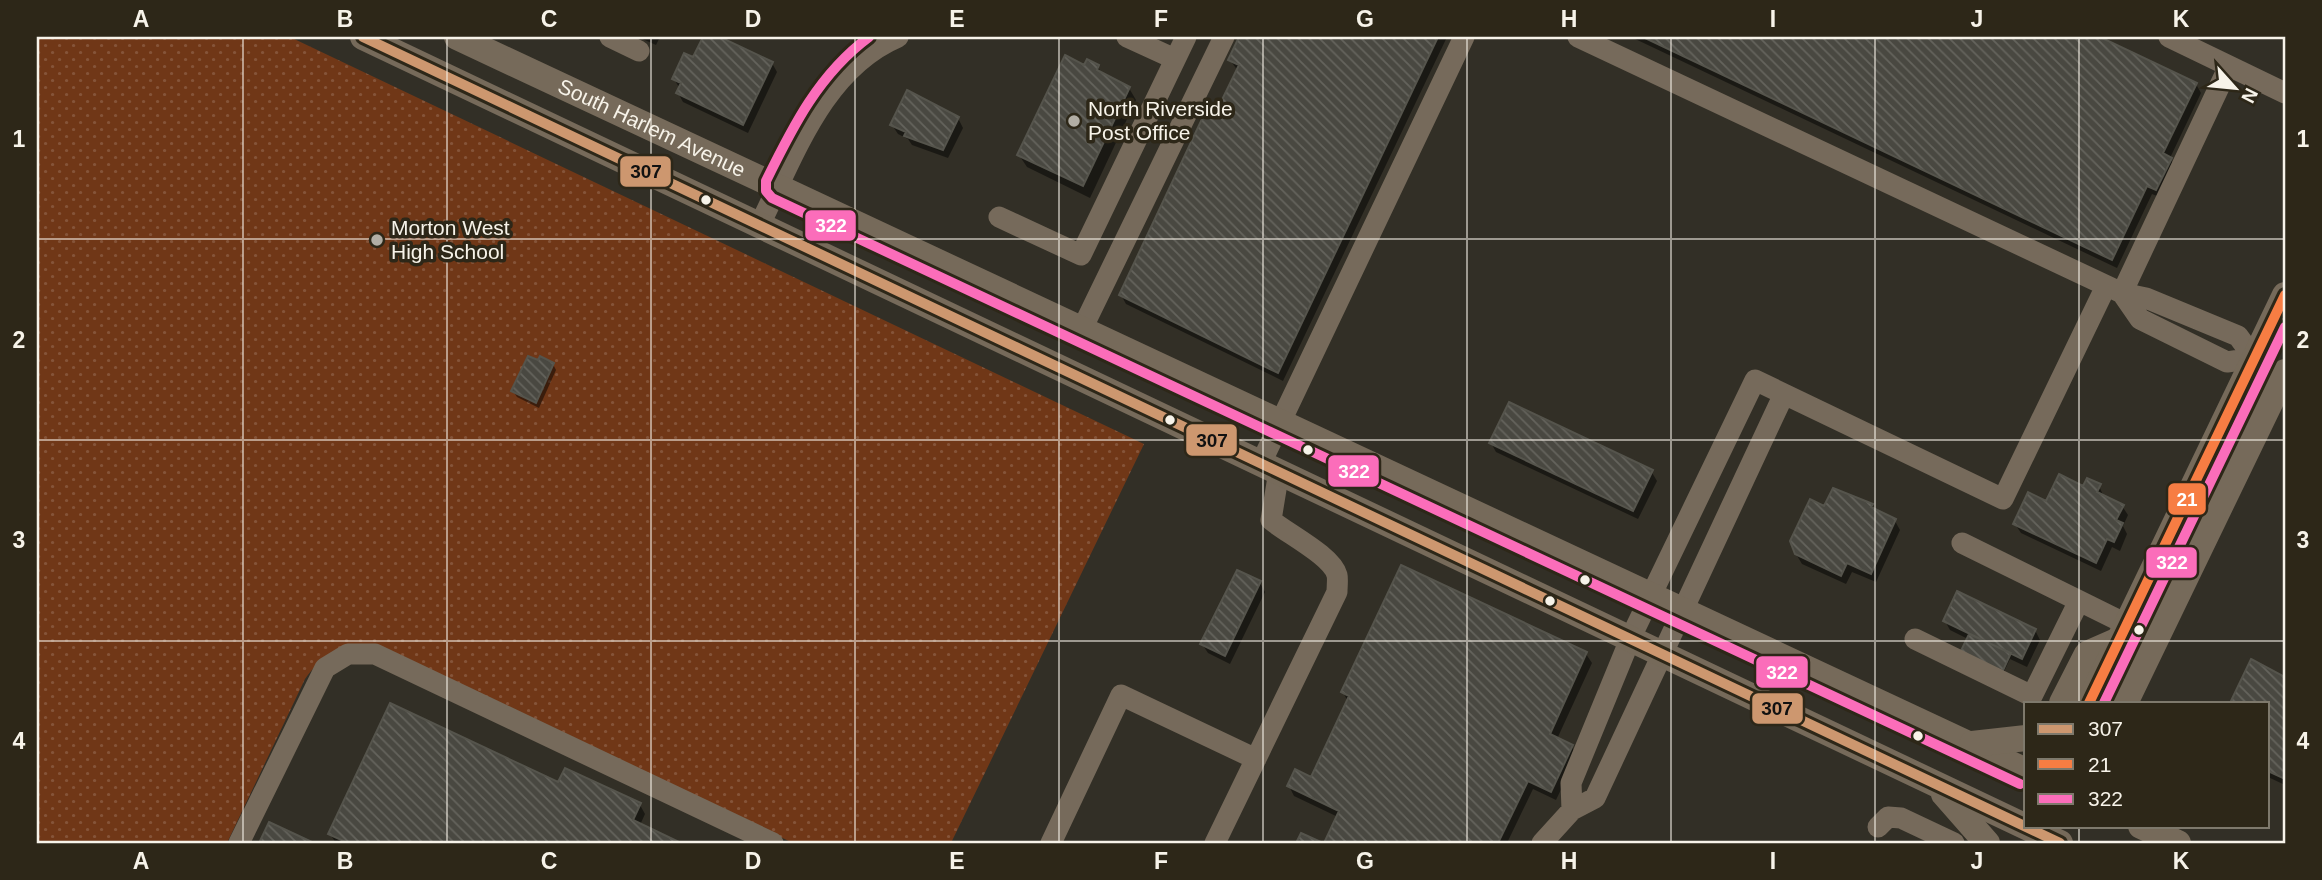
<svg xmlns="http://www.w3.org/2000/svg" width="2322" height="880" font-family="Arial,sans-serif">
<defs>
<pattern id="park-dots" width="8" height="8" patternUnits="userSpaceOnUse" patternTransform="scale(1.75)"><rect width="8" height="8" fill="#703717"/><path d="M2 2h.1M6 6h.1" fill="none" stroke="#855439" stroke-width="1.8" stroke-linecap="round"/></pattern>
<pattern id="building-back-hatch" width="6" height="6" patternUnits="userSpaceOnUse" patternTransform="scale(1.75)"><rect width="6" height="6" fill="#494841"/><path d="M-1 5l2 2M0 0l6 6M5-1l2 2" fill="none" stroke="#64635c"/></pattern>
</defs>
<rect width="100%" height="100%" fill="#322f26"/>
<!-- park -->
<path fill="url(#park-dots)" d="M 37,37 L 290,37 L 1144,444 L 951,843 L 793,843 L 382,647 C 348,638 325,651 305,679 L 227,843 L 37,843 Z"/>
<!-- shadow -->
<path fill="#0007" d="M 638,37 L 660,37 L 656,45 Z
M 705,37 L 716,37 L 772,63 L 777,72 L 748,133 L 683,102 L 678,93 L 680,89 L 674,79 L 694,60 Z
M 1241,37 L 1447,37 L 1283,381 L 1126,304 L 1121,295 L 1238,71 L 1230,60 Z
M 1631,37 L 2096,37 L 2196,84 L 2201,93 L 2170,158 L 2176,168 L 2162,198 L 2152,194 L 2117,268 Z
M 1085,67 L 1098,67 L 1103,76 L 1129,88 L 1136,100 L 1090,198 L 1027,167 L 1019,155 Z
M 958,118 L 963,128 L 948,158 L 912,145 L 908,139 L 898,134 L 892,125 Z
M 553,364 L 556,370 L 539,408 L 517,397 L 513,391 Z
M 1491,443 L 1651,471 L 1657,481 L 1638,519 L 1496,452 Z
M 2099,486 L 2104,497 L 2122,506 L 2128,515 L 2123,526 L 2127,534 L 2120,551 L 2112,547 L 2101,571 L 2021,533 L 2015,524 L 2047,503 L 2084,488 Z
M 1871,506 L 1874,511 L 1895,521 L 1900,530 L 1876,582 L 1852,572 L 1846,584 L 1802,564 L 1796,554 L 1825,508 Z
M 1402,567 L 1586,654 L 1592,663 L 1557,739 L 1572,747 L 1577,756 L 1556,800 L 1533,789 L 1507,843 L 1326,843 L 1338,817 L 1294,796 L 1289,786 L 1312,779 L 1348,702 L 1343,692 Z
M 1260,583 L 1265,592 L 1230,664 L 1208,653 L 1202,644 Z
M 1945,621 L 2035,630 L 2040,640 L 2027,667 L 2010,659 L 2001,678 L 1968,639 L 1950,630 Z
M 2251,662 L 2285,679 L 2285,785 L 2268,777 L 2268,703 L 2231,703 Z
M 559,785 L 640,805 L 645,814 L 640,825 L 677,843 L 336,843 L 330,834 Z"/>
<!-- building -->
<path fill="url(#building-back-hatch)" stroke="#55544c" stroke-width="2" d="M 703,37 L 720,37 L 773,62 L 743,125 L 676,93 L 681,83 L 672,79 L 684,53 L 693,57 Z
M 1239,37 L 1438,37 L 1278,373 L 1119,295 L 1209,104 L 1218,108 L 1239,65 L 1228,60 Z
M 1643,37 L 2100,37 L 2197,83 L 2163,153 L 2172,158 L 2156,190 L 2147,186 L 2112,260 Z
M 1065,55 L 1084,65 L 1087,59 L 1099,65 L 1097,70 L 1130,87 L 1083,186 L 1017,155 Z
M 907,90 L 959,117 L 943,150 L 904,136 L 906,132 L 890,125 Z
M 528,356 L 538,360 L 540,356 L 554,363 L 536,403 L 511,391 Z
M 1509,402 L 1653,470 L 1633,511 L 1489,443 Z
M 2059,474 L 2083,486 L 2087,478 L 2101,484 L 2097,492 L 2124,505 L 2116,520 L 2123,523 L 2114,542 L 2107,539 L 2096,563 L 2013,524 L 2028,492 L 2046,501 Z
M 1833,488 L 1873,504 L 1871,507 L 1896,519 L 1871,574 L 1847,563 L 1841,576 L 1795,554 L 1790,541 L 1810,499 L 1824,506 Z
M 1401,565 L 1587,652 L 1550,734 L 1573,745 L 1551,792 L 1528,781 L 1498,843 L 1324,843 L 1339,811 L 1287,786 L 1295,769 L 1311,777 L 1349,696 L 1341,692 Z
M 1237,570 L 1261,581 L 1225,656 L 1200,644 Z
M 1957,591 L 2036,629 L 2022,659 L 1943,621 Z
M 1969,634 L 2011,653 L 2000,677 L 1958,657 Z
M 2251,659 L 2285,677 L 2285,779 L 2268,771 L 2268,703 L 2230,703 Z
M 390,703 L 558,782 L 565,768 L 641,803 L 633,820 L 681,843 L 348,843 L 328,834 Z
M 269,822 L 314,843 L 259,843 Z
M 1301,833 L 1323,843 L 1296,843 Z"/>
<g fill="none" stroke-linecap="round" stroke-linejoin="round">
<!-- minor -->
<path stroke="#766a5b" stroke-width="21" d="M 610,37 L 639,51
M 1127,37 L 1175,59
M 1578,37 L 2122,293 L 2146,298 L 2238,336 L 2254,358 L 2227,362 L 2140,319 L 2122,293
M 2169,37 L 2285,93
M 999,217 L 1081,255 L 1186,37
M 760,224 C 794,156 823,69 898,37
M 2122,293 L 2229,66
M 1082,329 L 1224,37
M 1261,463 L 1464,37
M 1962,543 L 2126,624
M 1915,639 L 2032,696 L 2079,601
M 1572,810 L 1571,783 L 1631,637 L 1755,380 L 2003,499 L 2106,286
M 1878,827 L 1888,817 L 1901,818 L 1954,843
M 239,843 L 325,668 L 348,654 L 375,654 L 773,843
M 1051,843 L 1121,695 L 1256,759
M 1215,843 L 1337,592 C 1337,587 1338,579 1337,575 C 1332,556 1288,534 1271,520 L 1279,471
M 1542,843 L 1572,810 L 1595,798 L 1784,394"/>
<!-- major -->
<g stroke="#766a5a" stroke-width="26">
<path d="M 363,37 L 2060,843"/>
<path id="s1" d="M 457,37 L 2026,771"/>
<path d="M 2062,703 L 2087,654 L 2119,640"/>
<path d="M 2089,703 L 2285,295"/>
<path d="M 2125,703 L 2285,372"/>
<path d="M 1972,744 L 2026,738"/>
<path d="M 1944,794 L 1987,843"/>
<path d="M 2141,826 L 2178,843"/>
</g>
<!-- bus-1 casing -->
<g stroke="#2d2718" stroke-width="16">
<path id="bus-1" d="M 363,37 L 2060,843"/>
</g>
<!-- bus-2 casing -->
<g stroke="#2d2718" stroke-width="16">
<path id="bus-2" d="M 2089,703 L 2285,295"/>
</g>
<!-- bus-3 casing -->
<g stroke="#2d2718" stroke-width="16">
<path id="bus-3" d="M 869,37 C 819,74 793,126 766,181 L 766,191 L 772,198 L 2020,784
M 2104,703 L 2285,327"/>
</g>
<!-- bus-1 -->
<use href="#bus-1" stroke="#cd976f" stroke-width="10"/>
<!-- bus-2 -->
<use href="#bus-2" stroke="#f77d43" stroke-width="10"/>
<!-- bus-3 -->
<use href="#bus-3" stroke="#fb6dba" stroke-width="10"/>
</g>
<!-- grid -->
<path fill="none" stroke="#f7f3e9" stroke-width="2" stroke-opacity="0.55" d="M 243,37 L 243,843M 447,37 L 447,843M 651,37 L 651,843M 855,37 L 855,843M 1059,37 L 1059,843M 1263,37 L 1263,843M 1467,37 L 1467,843M 1671,37 L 1671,843M 1875,37 L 1875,843M 2079,37 L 2079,703M 37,239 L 2285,239M 37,440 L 2285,440M 37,641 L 2285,641M 2079,826 L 2079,843"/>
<!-- markers -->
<g fill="#b2aea5" stroke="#2d2718" stroke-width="2.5">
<circle cx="1074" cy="121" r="7"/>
<circle cx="377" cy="240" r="7"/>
</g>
<g fill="#f7f3e9" stroke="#2d2718" stroke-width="2.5">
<circle cx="706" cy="200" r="6"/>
<circle cx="1170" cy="420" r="6"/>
<circle cx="1308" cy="450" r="6"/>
<circle cx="1585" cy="580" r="6"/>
<circle cx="1550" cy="601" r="6"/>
<circle cx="2139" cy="630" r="6"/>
<circle cx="1918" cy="736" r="6"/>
</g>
<g text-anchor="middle" stroke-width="7" stroke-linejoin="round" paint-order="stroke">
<!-- poi labels -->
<g font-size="21" fill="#f7f3e9" stroke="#2d2718" text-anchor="start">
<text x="1088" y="116">North Riverside<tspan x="1088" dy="24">Post Office</tspan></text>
<text x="391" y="235">Morton West<tspan x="391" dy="24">High School</tspan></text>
</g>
<!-- street labels -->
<g font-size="21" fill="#f7f3e9" stroke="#2d2718">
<text dy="7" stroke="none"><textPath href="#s1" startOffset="215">South Harlem Avenue</textPath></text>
</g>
</g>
<g stroke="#2d2718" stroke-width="2.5">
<rect x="619" y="155" width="53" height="33" rx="7" fill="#cd976f"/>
<rect x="804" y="209" width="53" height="33" rx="7" fill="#fb6dba"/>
<rect x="1185" y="423" width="53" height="34" rx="7" fill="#cd976f"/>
<rect x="1327" y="454" width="53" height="34" rx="7" fill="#fb6dba"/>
<rect x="2167" y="482" width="40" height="34" rx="7" fill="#f77d43"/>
<rect x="2145" y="546" width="53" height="33" rx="7" fill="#fb6dba"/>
<rect x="1755" y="655" width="54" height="34" rx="7" fill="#fb6dba"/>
<rect x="1751" y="692" width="53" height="33" rx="7" fill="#cd976f"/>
</g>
<g font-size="19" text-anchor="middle" font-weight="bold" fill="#fff">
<text x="831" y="232">322</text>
<text x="1354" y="478">322</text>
<text x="2187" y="506">21</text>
<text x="2172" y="569">322</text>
<text x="1782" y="679">322</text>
</g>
<g font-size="19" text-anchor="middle" font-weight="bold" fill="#111">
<text x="646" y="178">307</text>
<text x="1212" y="447">307</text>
<text x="1777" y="715">307</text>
</g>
<!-- border -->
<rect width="2322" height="880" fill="none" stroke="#2d2718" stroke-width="77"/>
<!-- legend -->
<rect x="2024" y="702" width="245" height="126" fill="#2d2718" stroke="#7e796c" stroke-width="2"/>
<rect x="2038" y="724" width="35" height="10" fill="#cd976f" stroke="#7e796c" stroke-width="2"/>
<text x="2088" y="736" font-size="21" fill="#f7f3e9">307</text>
<rect x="2038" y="759" width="35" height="10" fill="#f77d43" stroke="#7e796c" stroke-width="2"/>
<text x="2088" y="772" font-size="21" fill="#f7f3e9">21</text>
<rect x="2038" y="794" width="35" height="10" fill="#fb6dba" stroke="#7e796c" stroke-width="2"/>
<text x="2088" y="806" font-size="21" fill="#f7f3e9">322</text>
<!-- north arrow -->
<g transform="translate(2235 88) rotate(117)" stroke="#2d2718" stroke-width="5" paint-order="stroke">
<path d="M0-5L12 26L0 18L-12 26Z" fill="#f7f3e9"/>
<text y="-10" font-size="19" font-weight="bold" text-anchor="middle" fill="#f7f3e9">N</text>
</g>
<rect x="38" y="38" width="2246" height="804" fill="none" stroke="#f7f3e9" stroke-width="2.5"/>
<g font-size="23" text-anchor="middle" font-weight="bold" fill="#f7f3e9">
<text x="141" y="27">A</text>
<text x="345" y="27">B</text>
<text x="549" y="27">C</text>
<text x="753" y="27">D</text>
<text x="957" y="27">E</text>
<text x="1161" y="27">F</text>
<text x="1365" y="27">G</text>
<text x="1569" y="27">H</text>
<text x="1773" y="27">I</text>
<text x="1977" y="27">J</text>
<text x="2181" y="27">K</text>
<text x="19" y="147">1</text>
<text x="2303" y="147">1</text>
<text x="19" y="348">2</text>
<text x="2303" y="348">2</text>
<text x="19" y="548">3</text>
<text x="2303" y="548">3</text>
<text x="19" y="749">4</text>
<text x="2303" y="749">4</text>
<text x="141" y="869">A</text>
<text x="345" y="869">B</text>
<text x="549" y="869">C</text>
<text x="753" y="869">D</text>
<text x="957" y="869">E</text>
<text x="1161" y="869">F</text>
<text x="1365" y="869">G</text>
<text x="1569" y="869">H</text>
<text x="1773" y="869">I</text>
<text x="1977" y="869">J</text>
<text x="2181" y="869">K</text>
</g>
</svg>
